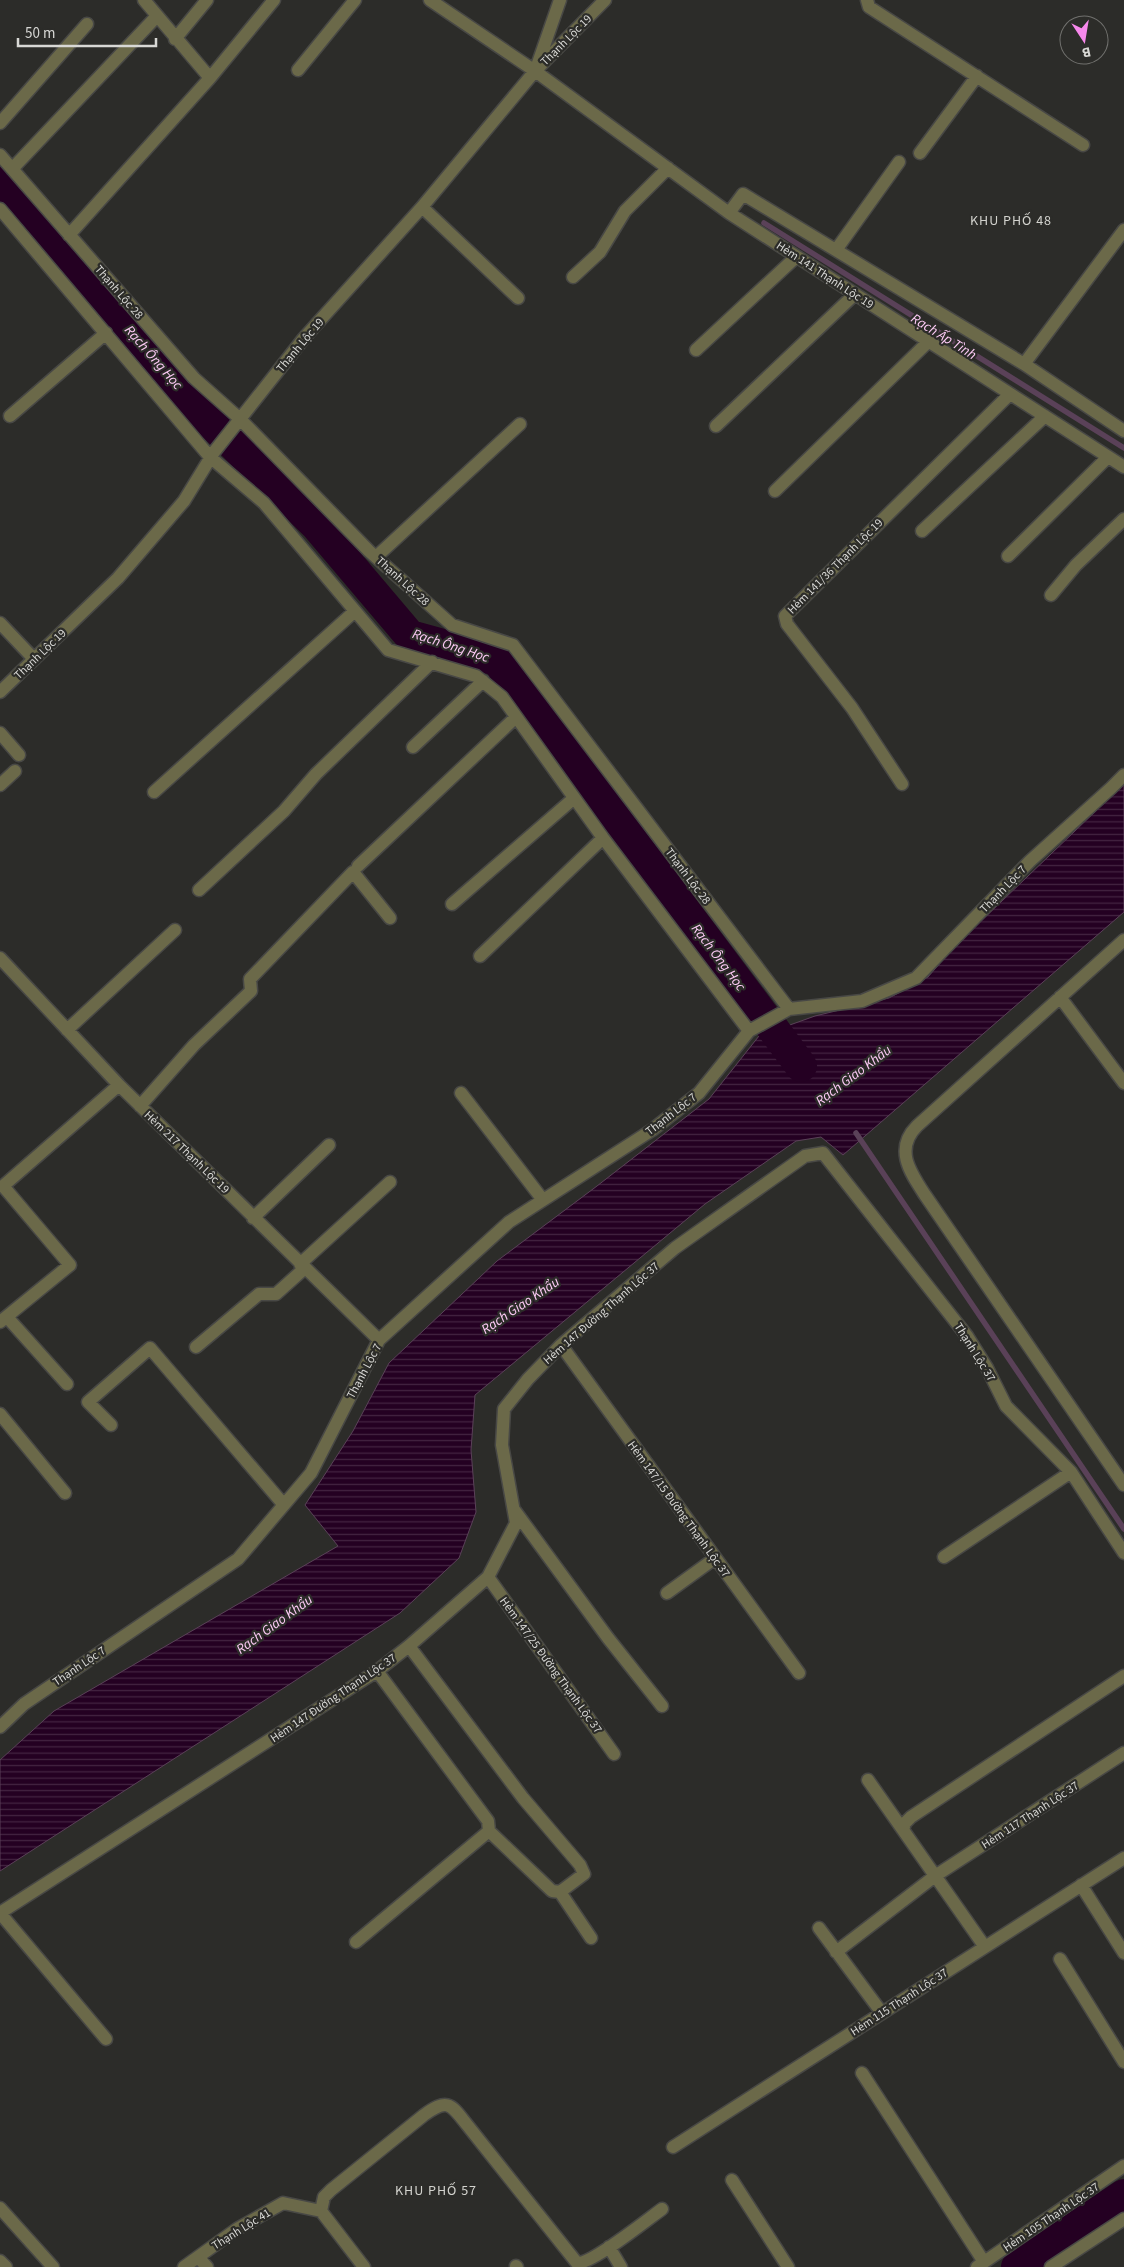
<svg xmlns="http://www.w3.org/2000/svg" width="1124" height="2267" font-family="'Source Sans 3',sans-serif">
<defs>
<pattern id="water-rules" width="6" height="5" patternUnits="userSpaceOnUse" patternTransform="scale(1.25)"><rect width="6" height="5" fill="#240022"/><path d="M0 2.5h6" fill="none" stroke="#432441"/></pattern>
</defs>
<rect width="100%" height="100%" fill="#2c2c29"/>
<!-- water -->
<path fill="url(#water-rules)" stroke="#5a4158" d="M 1124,784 L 1124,912 L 843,1155 L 821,1137 L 796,1141 L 705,1204 L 475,1395 L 471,1450 L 476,1512 L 459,1558 L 400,1613 L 0,1871 L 0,1760 L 54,1711 L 338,1546 L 305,1505 L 353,1431 L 389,1363 L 497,1261 L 597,1186 L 709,1099 L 759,1036 L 815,1016 L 889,998 L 928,977 L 953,948 Z"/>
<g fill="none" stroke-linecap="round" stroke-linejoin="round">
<!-- stream -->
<path stroke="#5a4158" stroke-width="5.5" d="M 764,223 L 1124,448
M 856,1133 L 1124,1529"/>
<!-- river -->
<path stroke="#240022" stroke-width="32" d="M 0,178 L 209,421 L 316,525 L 410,636 L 497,660 L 801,1066
M 1017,2267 L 1124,2195"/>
<!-- minor casing -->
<g stroke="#484845" stroke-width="15">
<path id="minor" d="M 144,0 L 210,78
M 430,0 L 535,71 L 729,213 L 1124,467
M 867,0 L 869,7 L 1083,145
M 175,39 L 207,0
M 537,66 L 560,0
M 298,70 L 355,0
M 0,123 L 87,24
M 920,153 L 977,76
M 0,155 L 194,378 L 239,418 L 369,551 L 452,625 L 513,645 L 789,1009
M 12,169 L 157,16
M 422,207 L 518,298
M 0,209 L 210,457 L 264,503 L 388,650 L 476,676 L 502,697 L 603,838 L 749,1031
M 729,213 L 743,194 L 1024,364 L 1124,431
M 69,235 L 210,78 L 274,0
M 836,250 L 899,162
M 573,277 L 600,252 L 625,211 L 668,168
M 696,350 L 796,257
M 1024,364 L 1124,230
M 10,416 L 106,333
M 716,426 L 855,294
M 775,491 L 928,342
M 922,531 L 1045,416
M 1008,556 L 1108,457
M 376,557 L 520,424
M 1051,595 L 1076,565 L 1124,519
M 0,623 L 34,659
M 0,692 L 118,578 L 184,501 L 214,452 L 304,338 L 422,207 L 535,71 L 605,0
M 0,733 L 19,755
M 413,747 L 483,681
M 902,784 L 852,708 L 787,624 L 785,616 L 1010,394
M 0,785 L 15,771
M 154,792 L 355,611
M 358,866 L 515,718
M 199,890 L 284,811 L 316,774 L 432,662
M 452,904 L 573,799
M 1124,940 L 917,1126 C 894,1149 910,1172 925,1195 L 1124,1485
M 480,956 L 603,838
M 0,958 L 119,1085 L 379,1340
M 1060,997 L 1124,1083
M 67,1030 L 175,930
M 461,1093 L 543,1200
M 140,1106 L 194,1045 L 251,991 L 250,979 L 353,872 L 390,918
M 253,1218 L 329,1145
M 300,1264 L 390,1182
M 7,1317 L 67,1384
M 0,1322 L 70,1265 L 3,1186 L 119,1085
M 561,1345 L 799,1673
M 196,1347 L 259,1294 L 276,1294 L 305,1268
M 0,1414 L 65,1493
M 111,1425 L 88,1402 L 150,1348 L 284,1505
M 515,1511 L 608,1638 L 662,1706
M 944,1557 L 1071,1472
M 488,1577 L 614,1754
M 667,1593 L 714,1559
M 409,1646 L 523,1798 L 580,1865 L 584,1874 L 560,1892 L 552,1891 L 489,1831
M 0,1727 L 24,1704 L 238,1559 L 311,1473 L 379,1340 L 509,1222 L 652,1130 L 699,1093 L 749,1031 L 789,1009 L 862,1001 L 916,978 L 1030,861 L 1111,788 L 1124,775
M 868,1780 L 985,1947
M 903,1830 L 905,1823 L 911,1817 L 1124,1676
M 1081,1885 L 1124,1953
M 560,1892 L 591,1938
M 819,1928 L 882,2013
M 356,1942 L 489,1831 L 488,1821 L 377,1671
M 836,1952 L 935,1876 L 1124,1753
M 1060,1959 L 1124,2062
M 106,2039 L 0,1913 L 377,1671 L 409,1646 L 488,1577 L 516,1523 L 502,1445 L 504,1409 L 528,1379 L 561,1345 L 675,1248 L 805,1156 L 823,1153 L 967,1336 L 987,1368 L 1006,1406 L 1071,1472 L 1124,1553
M 862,2073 L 984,2262
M 673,2147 L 1124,1858
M 732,2180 L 788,2267
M 0,2208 L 53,2267
M 321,2211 L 324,2197 L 331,2190 L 424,2115 C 449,2097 451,2105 468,2126 L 577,2263 C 592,2264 648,2219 662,2209
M 609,2247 L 621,2267
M 198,2257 L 207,2267
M 0,2261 L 6,2267
M 516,2266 L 517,2267
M 184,2267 L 237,2229 L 283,2203 L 321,2211 L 364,2267
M 977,2267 L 1124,2166
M 1051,2267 L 1124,2219"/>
</g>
<!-- minor -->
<use href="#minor" stroke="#6b6949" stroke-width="12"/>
</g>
<g text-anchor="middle" stroke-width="4.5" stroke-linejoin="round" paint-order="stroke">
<!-- street labels -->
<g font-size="12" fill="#d8d8d5" stroke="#2c2c29">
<text transform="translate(566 40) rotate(-45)" y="4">Thạnh Lộc 19</text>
<text transform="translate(825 275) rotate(33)" y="4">Hẻm 141 Thạnh Lộc 19</text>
<text transform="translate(119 292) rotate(49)" y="4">Thạnh Lộc 28</text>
<text transform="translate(300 345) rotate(-50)" y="4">Thạnh Lộc 19</text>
<text transform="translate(835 566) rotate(-45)" y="4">Hẻm 141/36 Thạnh Lộc 19</text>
<text transform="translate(403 581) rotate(42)" y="4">Thạnh Lộc 28</text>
<text transform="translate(40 654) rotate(-44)" y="4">Thạnh Lộc 19</text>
<text transform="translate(688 876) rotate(53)" y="4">Thạnh Lộc 28</text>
<text transform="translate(1003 889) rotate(-46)" y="4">Thạnh Lộc 7</text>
<text transform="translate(671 1114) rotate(-38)" y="4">Thạnh Lộc 7</text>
<text transform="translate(187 1152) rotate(44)" y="4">Hẻm 217 Thạnh Lộc 19</text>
<text transform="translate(601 1313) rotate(-41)" y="4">Hẻm 147 Đường Thạnh Lộc 37</text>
<text transform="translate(975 1352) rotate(58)" y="4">Thạnh Lộc 37</text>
<text transform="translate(364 1371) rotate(-62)" y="4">Thạnh Lộc 7</text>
<text transform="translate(679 1509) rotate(54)" y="4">Hẻm 147/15 Đường Thạnh Lộc 37</text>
<text transform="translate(551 1665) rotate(54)" y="4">Hẻm 147/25 Đường Thạnh Lộc 37</text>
<text transform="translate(79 1666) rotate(-34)" y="4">Thạnh Lộc 7</text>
<text transform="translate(333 1698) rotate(-34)" y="4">Hẻm 147 Đường Thạnh Lộc 37</text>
<text transform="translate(1030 1815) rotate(-33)" y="4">Hẻm 117 Thạnh Lộc 37</text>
<text transform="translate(899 2002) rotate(-33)" y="4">Hẻm 115 Thạnh Lộc 37</text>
<text transform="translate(1051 2217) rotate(-34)" y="4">Hẻm 105 Thạnh Lộc 37</text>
<text transform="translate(241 2229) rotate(-32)" y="4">Thạnh Lộc 41</text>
</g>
<!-- neighbourhood labels -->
<g font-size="14" letter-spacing="1" fill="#d3d3ce" stroke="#2c2c29">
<text x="1011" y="225">KHU PHỐ 48</text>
<text x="436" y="2195">KHU PHỐ 57</text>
</g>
<!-- water labels -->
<g font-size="14" font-style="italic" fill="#ffccf8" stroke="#2c2c29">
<text transform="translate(944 336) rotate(32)" y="5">Rạch Ấp Tình</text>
<text transform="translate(154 357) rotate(49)" y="5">Rạch Ông Học</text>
<text transform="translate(451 645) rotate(18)" y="5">Rạch Ông Học</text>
<text transform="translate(719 957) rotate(53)" y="5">Rạch Ông Học</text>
<text transform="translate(853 1075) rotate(-37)" y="5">Rạch Giao Khẩu</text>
<text transform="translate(520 1305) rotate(-34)" y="5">Rạch Giao Khẩu</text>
<text transform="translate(274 1624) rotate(-36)" y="5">Rạch Giao Khẩu</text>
</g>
</g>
<!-- north arrow -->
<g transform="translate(1084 40) rotate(168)"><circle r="24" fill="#2c2c29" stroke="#71716e"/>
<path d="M0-4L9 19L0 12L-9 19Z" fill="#f788ec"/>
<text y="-8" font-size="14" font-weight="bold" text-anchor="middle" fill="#d8d8d5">B</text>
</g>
<!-- scale -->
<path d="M18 38v8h138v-8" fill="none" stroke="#d8d8d5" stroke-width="2.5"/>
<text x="25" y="38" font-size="15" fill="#d8d8d5" stroke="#2c2c29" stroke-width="4" paint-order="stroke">50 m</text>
</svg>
